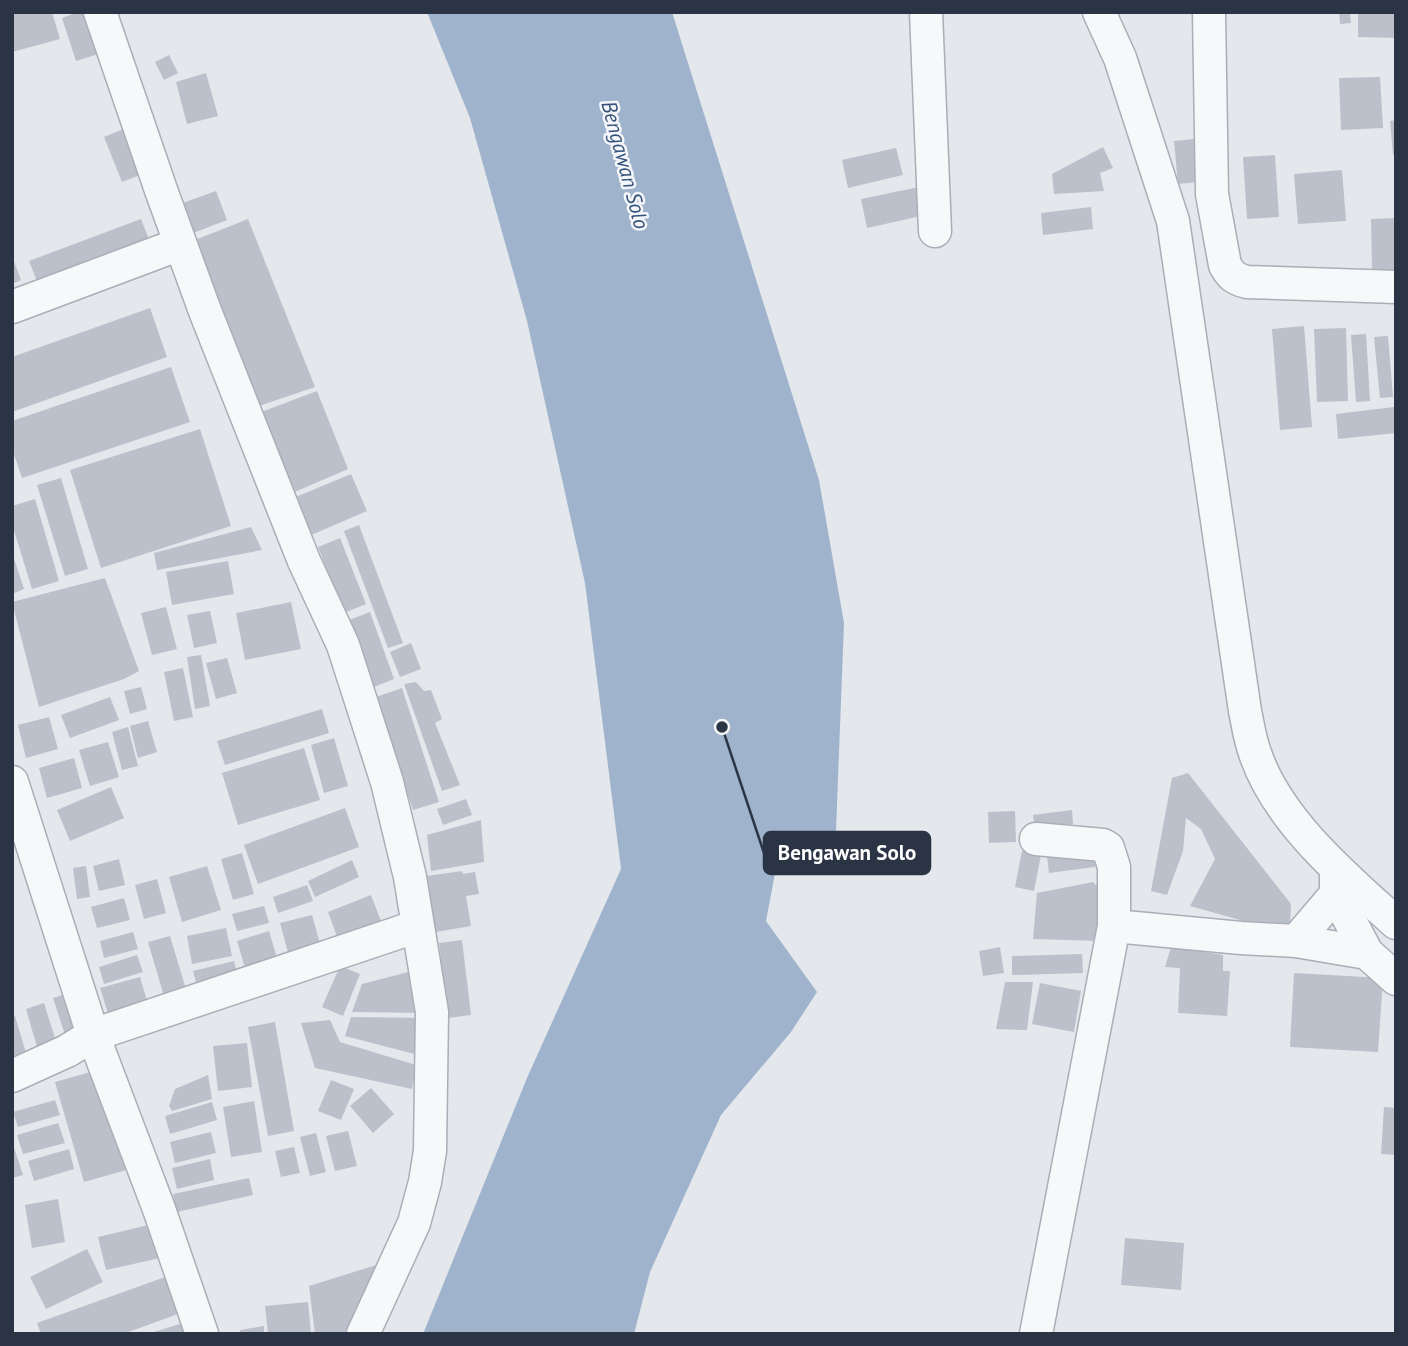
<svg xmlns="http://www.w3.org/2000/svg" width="1408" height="1346" font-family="'PT Sans',sans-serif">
<rect width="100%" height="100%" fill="#e4e7ec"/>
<!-- water -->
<path fill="#9fb4cc" d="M 427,12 L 672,12 L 819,480 L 844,623 L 836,831 L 777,863 L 766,921 L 817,992 L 791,1032 L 721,1115 L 650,1272 L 634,1334 L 423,1334 L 527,1078 L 621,869 L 585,583 L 527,321 L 470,118 Z"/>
<!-- building -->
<path fill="#bbc0ca" d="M 12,12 L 52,12 L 60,39 L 12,52 Z
M 78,12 L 88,12 L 102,53 L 76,61 L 62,18 Z
M 1339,12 L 1350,12 L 1351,23 L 1340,24 Z
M 1358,12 L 1396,12 L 1396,38 L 1358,37 Z
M 169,55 L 178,73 L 164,80 L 155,62 Z
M 206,73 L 218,116 L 187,124 L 176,82 Z
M 1380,77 L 1383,128 L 1341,130 L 1339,78 Z
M 1396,120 L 1396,155 L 1393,155 L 1390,121 Z
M 131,126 L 148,172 L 122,182 L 104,137 Z
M 1194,139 L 1198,182 L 1178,184 L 1174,141 Z
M 1103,147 L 1113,168 L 1100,173 L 1104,191 L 1054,194 L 1052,174 Z
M 896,148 L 903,175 L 848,188 L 842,160 Z
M 1275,155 L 1279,217 L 1247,219 L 1243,157 Z
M 1342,170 L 1346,221 L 1298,224 L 1294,174 Z
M 924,186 L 930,214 L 867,228 L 861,199 Z
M 216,191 L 227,220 L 188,235 L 177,205 Z
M 1091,207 L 1093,229 L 1043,235 L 1041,213 Z
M 1396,218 L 1396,270 L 1372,271 L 1371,219 Z
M 141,219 L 152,247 L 40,289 L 29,261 Z
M 248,219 L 315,387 L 256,407 L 190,242 Z
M 12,256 L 21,280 L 12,284 Z
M 150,308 L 167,357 L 12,412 L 12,357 Z
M 1304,326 L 1312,427 L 1280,430 L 1272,329 Z
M 1346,328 L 1348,401 L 1317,402 L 1314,329 Z
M 1366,334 L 1370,401 L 1356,402 L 1351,335 Z
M 1388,336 L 1393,397 L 1380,398 L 1374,337 Z
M 171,367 L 190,422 L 22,478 L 12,448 L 12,421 Z
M 317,391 L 348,469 L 283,497 L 248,417 Z
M 1394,407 L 1396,433 L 1338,439 L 1336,414 Z
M 200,429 L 231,526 L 101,568 L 70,470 Z
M 351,474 L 367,511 L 302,539 L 286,501 Z
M 61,478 L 88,569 L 65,576 L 37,485 Z
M 35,499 L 59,581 L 32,589 L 12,524 L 12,506 Z
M 359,525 L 403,643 L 388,648 L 344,531 Z
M 251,527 L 262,550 L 157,570 L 154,553 Z
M 340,538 L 366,604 L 344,613 L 318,547 Z
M 12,552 L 24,589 L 12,594 Z
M 228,561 L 234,594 L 172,605 L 166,572 Z
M 105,578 L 139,671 L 124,679 L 39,707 L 12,602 Z
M 291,602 L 301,649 L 245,660 L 236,613 Z
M 166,607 L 177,649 L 152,655 L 141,613 Z
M 210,611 L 217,643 L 194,648 L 187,615 Z
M 370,612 L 394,679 L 374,687 L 349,620 Z
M 411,643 L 421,669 L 400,677 L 390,652 Z
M 201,655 L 210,706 L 195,709 L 187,657 Z
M 227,658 L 237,693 L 216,699 L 206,663 Z
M 183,668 L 193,717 L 174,721 L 164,672 Z
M 416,682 L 424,691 L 431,690 L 442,719 L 435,723 L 460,785 L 442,791 L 404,684 Z
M 141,687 L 147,709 L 130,714 L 124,691 Z
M 402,688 L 439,802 L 413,810 L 376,697 Z
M 110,697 L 119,720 L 70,738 L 61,715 Z
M 322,709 L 329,733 L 225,765 L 217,741 Z
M 49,717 L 58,749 L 26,758 L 18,725 Z
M 148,721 L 157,752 L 138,758 L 130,726 Z
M 128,727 L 138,766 L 122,770 L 112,732 Z
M 334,738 L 348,786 L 324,793 L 311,745 Z
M 108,742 L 119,777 L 90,786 L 79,750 Z
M 304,748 L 320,800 L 238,825 L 222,773 Z
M 74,758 L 82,788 L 47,798 L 39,768 Z
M 1188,773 L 1291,904 L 1290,927 L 1265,927 L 1190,906 L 1215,859 L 1201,829 L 1186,818 L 1183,851 L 1167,895 L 1151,891 L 1172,778 Z
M 111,787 L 124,818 L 70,841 L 57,810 Z
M 466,799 L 472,815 L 443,825 L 437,809 Z
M 345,808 L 359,847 L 258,884 L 244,845 Z
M 1072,810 L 1073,824 L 1035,829 L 1033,815 Z
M 1015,811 L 1016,842 L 989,843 L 988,812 Z
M 481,820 L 484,862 L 431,871 L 427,835 Z
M 1093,850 L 1095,867 L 1049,873 L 1047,856 Z
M 1022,851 L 1041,855 L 1034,891 L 1015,887 Z
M 242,853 L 254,894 L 233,900 L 221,859 Z
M 119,859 L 125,885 L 99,891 L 93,866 Z
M 352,860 L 359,877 L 315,897 L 308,881 Z
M 86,866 L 90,897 L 77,899 L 73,868 Z
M 207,866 L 221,910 L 182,922 L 169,877 Z
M 462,871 L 463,874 L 475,872 L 479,894 L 466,896 L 471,926 L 436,932 L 427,876 Z
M 157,879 L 166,913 L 144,919 L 135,885 Z
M 1093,882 L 1101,890 L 1099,941 L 1033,939 L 1037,893 Z
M 307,885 L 313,901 L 278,913 L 273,897 Z
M 371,895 L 381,921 L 338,939 L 328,912 Z
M 124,898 L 130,920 L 97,928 L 91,907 Z
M 264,906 L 269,923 L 237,931 L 232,914 Z
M 312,915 L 321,947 L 289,956 L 280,923 Z
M 226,928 L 232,956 L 192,964 L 187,936 Z
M 269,931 L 277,958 L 245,968 L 237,941 Z
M 133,932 L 138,949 L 104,958 L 100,941 Z
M 170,936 L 188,996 L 166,1003 L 148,942 Z
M 462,940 L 471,1015 L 448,1018 L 439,943 Z
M 1000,947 L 1004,973 L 983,976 L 979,951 Z
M 1171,947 L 1223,955 L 1223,971 L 1230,971 L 1227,1016 L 1178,1013 L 1180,968 L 1165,967 Z
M 1082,954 L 1083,973 L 1012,975 L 1012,956 Z
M 137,955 L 143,972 L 104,984 L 99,967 Z
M 234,961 L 239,982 L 199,993 L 193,971 Z
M 340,966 L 360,974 L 343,1016 L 322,1007 Z
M 420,969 L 426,1013 L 352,1012 L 362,984 Z
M 1294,973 L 1383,978 L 1378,1052 L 1290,1047 Z
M 140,977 L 150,1011 L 111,1023 L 100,988 Z
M 1005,982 L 1033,982 L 1027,1030 L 996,1029 Z
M 1040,983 L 1081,991 L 1074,1032 L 1032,1024 Z
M 72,992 L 86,1035 L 67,1041 L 53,998 Z
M 44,1003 L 58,1048 L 39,1054 L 26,1009 Z
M 15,1016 L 29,1063 L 12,1068 L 12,1017 Z
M 351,1017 L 427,1018 L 422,1056 L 345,1036 Z
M 330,1020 L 340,1042 L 416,1065 L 412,1089 L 315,1068 L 301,1023 Z
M 275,1022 L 294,1131 L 268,1136 L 248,1027 Z
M 247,1043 L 252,1087 L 218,1091 L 213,1046 Z
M 101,1069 L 130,1169 L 84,1182 L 55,1082 Z
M 208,1075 L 212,1099 L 172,1111 L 169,1106 L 175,1089 Z
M 331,1080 L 354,1089 L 341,1120 L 318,1111 Z
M 371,1088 L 394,1114 L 373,1133 L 350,1106 Z
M 55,1100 L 60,1115 L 18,1127 L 13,1112 Z
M 254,1101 L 262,1152 L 231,1157 L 223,1107 Z
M 212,1102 L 217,1120 L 170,1134 L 165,1116 Z
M 1384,1107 L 1396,1108 L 1396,1155 L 1381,1154 Z
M 58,1123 L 65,1143 L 23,1154 L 17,1135 Z
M 348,1131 L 357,1166 L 335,1171 L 326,1136 Z
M 211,1132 L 216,1153 L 175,1163 L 170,1142 Z
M 316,1133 L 326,1172 L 310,1176 L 300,1137 Z
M 12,1141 L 23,1175 L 12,1178 Z
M 294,1147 L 300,1173 L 281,1177 L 275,1151 Z
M 69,1149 L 74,1169 L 34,1181 L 28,1161 Z
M 210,1159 L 214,1180 L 177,1189 L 172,1168 Z
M 249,1178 L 253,1195 L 177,1212 L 173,1194 Z
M 58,1199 L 65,1242 L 32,1248 L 25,1205 Z
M 157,1223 L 165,1257 L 106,1270 L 98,1237 Z
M 1125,1238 L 1184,1243 L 1181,1290 L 1121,1285 Z
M 87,1249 L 103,1282 L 46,1309 L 30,1277 Z
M 386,1262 L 352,1334 L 315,1334 L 309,1286 Z
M 165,1277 L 178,1314 L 123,1334 L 41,1334 L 37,1323 Z
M 308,1302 L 311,1334 L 268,1334 L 265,1306 Z
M 186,1322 L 190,1334 L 151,1334 L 151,1333 Z
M 264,1326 L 264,1334 L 239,1334 L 240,1330 Z"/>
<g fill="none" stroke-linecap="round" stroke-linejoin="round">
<!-- minor casing -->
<g stroke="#a9aeb7" stroke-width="35">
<path id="minor" d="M 100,12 L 161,190 L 205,311 L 304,561 L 343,645 L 387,782 L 410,877 L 432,1012 L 430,1151 L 425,1182 L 414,1223 L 363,1334
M 926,12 L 935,231
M 1099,12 L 1120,58 L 1173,221 L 1245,711 C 1248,725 1250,740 1255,753 C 1277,820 1345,877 1396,923
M 1209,12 L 1212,194 L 1225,265 C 1231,276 1235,279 1247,282 L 1396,287
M 12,307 L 180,244
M 12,782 L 93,1035 L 159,1209 L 202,1334
M 1036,839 L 1103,845 L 1108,848 L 1114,867 L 1114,926
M 1336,875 L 1336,894 L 1367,953 L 1396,979
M 1296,941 L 1367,953
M 12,1076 L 67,1051 L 93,1035 L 418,926
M 1036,1334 L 1114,926 L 1241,938 L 1296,941 L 1336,894"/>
</g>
<!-- minor -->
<use href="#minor" stroke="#f7f8fa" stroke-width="32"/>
</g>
<g text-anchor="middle" stroke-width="5" stroke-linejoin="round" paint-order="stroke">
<!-- water labels -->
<g font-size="21" font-style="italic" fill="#34527a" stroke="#f4f6f9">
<text transform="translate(625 165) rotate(75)" y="7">Bengawan Solo</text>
</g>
</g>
<!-- callouts -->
<path fill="none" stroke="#2b3445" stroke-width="2.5" d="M722 727L764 853"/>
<circle fill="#2b3445" stroke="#f4f6f9" stroke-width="2.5" cx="722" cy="727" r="7"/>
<rect fill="#2b3445" stroke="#2b3445" stroke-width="2.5" x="764" y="832" width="166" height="42" rx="7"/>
<g font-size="21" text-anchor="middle" font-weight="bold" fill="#fff">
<text x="847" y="860">Bengawan Solo</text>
</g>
<!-- border -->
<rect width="1408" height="1346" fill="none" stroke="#2b3445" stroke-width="28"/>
</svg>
